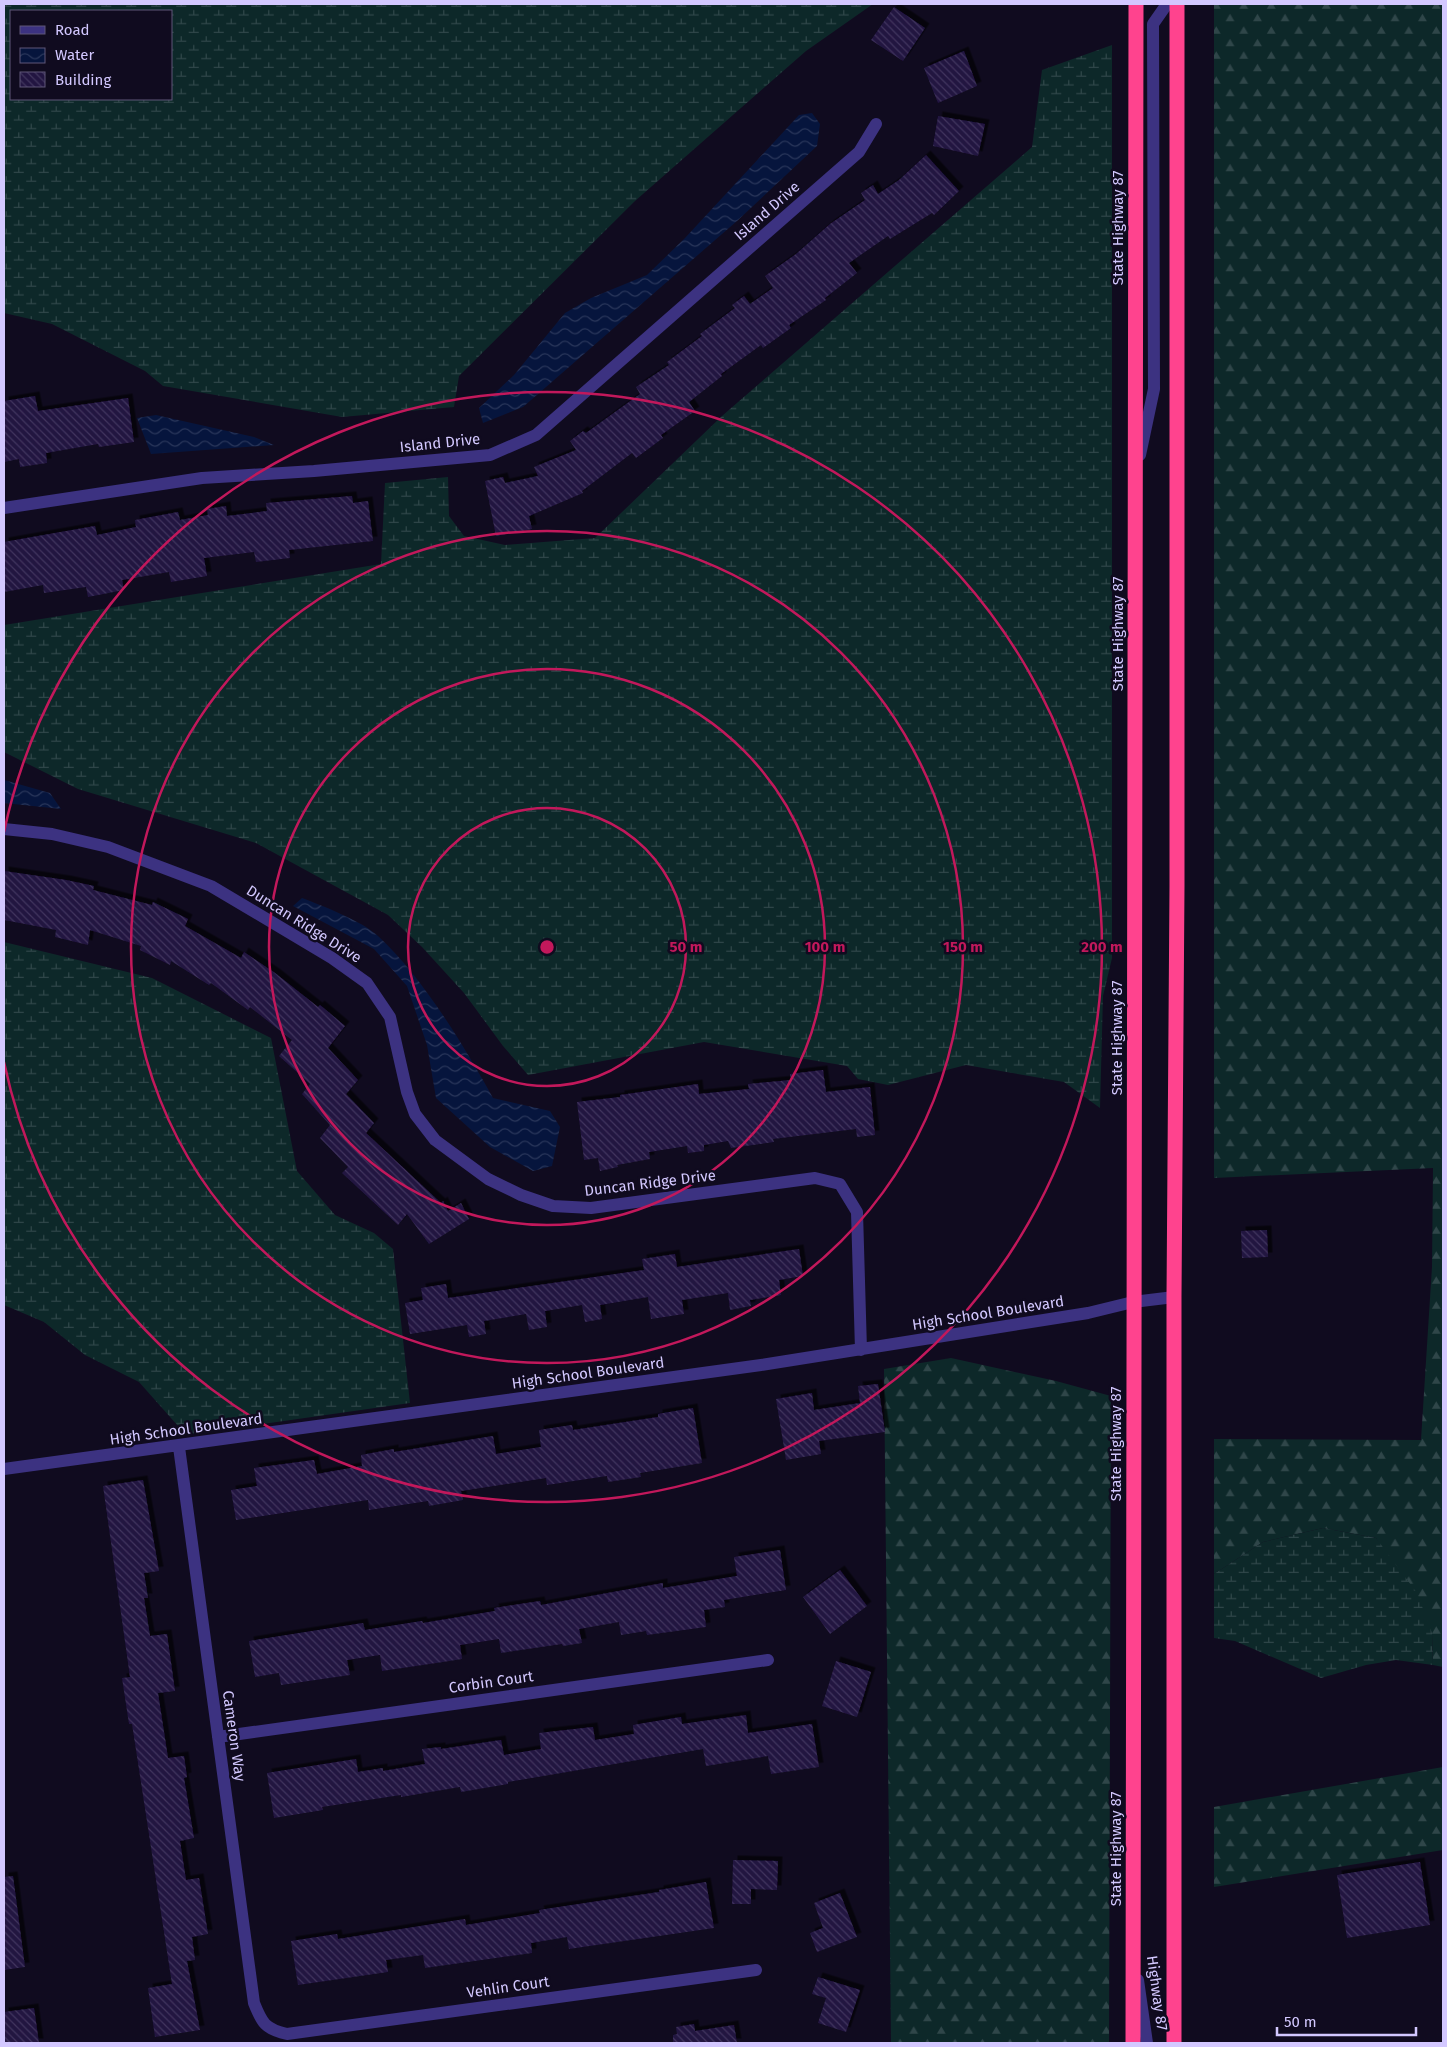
<svg xmlns="http://www.w3.org/2000/svg" width="1447" height="2047" font-family="'Fira Sans',sans-serif">
<defs>
<pattern id="forest-firs" width="22" height="20" patternUnits="userSpaceOnUse" patternTransform="scale(1.25)"><rect width="22" height="20" fill="#0d2829"/><path d="M5 1l3.5 6h-7zM16 11l3.5 6h-7z" fill="#2f4649"/></pattern>
<pattern id="wetland-marsh" width="20" height="14" patternUnits="userSpaceOnUse" patternTransform="scale(1.25)"><rect width="20" height="14" fill="#0d2829"/><path d="M1 5h8M5 5V1M11 12h8M15 12V8" fill="none" stroke="#2f4649"/></pattern>
<pattern id="water-waves" width="16" height="10" patternUnits="userSpaceOnUse" patternTransform="scale(1.25)"><rect width="16" height="10" fill="#06153d"/><path d="M0 5q4-4 8 0t8 0" fill="none" stroke="#29365a"/></pattern>
<pattern id="building-back-hatch" width="6" height="6" patternUnits="userSpaceOnUse" patternTransform="scale(1.25)"><rect width="6" height="6" fill="#221541"/><path d="M-1 5l2 2M0 0l6 6M5-1l2 2" fill="none" stroke="#41365e"/></pattern>
<filter id="shadow"><feDropShadow dx="4.5" dy="-4.5" stdDeviation="0" flood-color="#0009"/></filter>
</defs>
<rect width="100%" height="100%" fill="#100b1f"/>
<!-- forest -->
<path fill="url(#forest-firs)" d="M 1214,4 L 1443,4 L 1443,1667 L 1433,1665 L 1432,1633 L 1376,1538 L 1323,1528 L 1263,1542 L 1214,1574 L 1214,1439 L 1421,1440 L 1432,1267 L 1433,1168 L 1214,1178 Z
M 951,1358 L 1056,1381 L 1111,1396 L 1109,2043 L 891,2043 L 884,1369 Z
M 1443,1767 L 1443,1850 L 1214,1887 L 1214,1807 Z"/>
<!-- wetland -->
<path fill="url(#wetland-marsh)" fill-rule="evenodd" d="M 4,4 L 873,4 L 806,51 L 635,201 L 459,376 L 454,407 L 342,417 L 163,386 L 145,371 L 52,324 L 4,313 ZM 11,11 L 171,11 L 171,99 L 11,99 Z
M 1112,45 L 1112,958 L 1103,996 L 1100,1108 L 1064,1082 L 966,1065 L 888,1085 L 858,1079 L 847,1066 L 704,1042 L 528,1075 L 503,1046 L 464,993 L 422,947 L 388,915 L 256,843 L 78,789 L 4,752 L 4,625 L 381,564 L 385,483 L 448,477 L 449,516 L 464,536 L 505,545 L 595,538 L 722,416 L 1032,147 L 1042,70 Z
M 4,942 L 152,978 L 271,1038 L 297,1171 L 335,1215 L 374,1233 L 393,1249 L 410,1403 L 186,1435 L 139,1382 L 85,1355 L 44,1322 L 4,1305 Z
M 1323,1528 L 1376,1538 L 1417,1593 L 1432,1633 L 1433,1665 L 1396,1660 L 1366,1665 L 1321,1678 L 1235,1641 L 1214,1638 L 1214,1574 L 1263,1542 Z"/>
<!-- water -->
<path fill="url(#water-waves)" d="M 812,113 L 820,124 L 817,146 L 737,221 L 523,407 L 483,423 L 479,408 L 514,375 L 565,313 L 591,298 L 647,275 L 685,238 L 799,115 Z
M 156,415 L 254,437 L 274,445 L 151,454 L 137,418 Z
M 4,780 L 50,793 L 61,809 L 4,803 Z
M 302,898 C 323,906 362,921 378,936 C 421,975 465,1047 493,1098 L 550,1111 L 560,1127 L 552,1166 L 533,1171 L 490,1147 L 436,1098 L 427,1045 L 407,986 L 374,949 L 293,906 Z"/>
<!-- building -->
<path fill="url(#building-back-hatch)" filter="url(#shadow)" d="M 894,7 L 925,28 L 903,61 L 871,40 Z
M 964,51 L 977,86 L 938,103 L 924,68 Z
M 938,116 L 985,124 L 978,156 L 933,146 Z
M 926,155 L 959,191 L 934,215 L 932,213 L 890,239 L 888,236 L 849,263 L 857,273 L 825,298 L 826,300 L 789,325 L 791,328 L 763,348 L 761,345 L 721,374 L 722,376 L 689,402 L 695,411 L 661,435 L 663,438 L 636,458 L 632,453 L 582,491 L 583,493 L 529,516 L 532,529 L 496,536 L 485,481 L 503,477 L 505,483 L 538,476 L 534,467 L 576,450 L 570,441 L 583,431 L 586,433 L 640,394 L 636,387 L 669,365 L 667,362 L 702,336 L 700,334 L 735,308 L 732,305 L 744,296 L 750,304 L 773,288 L 765,276 L 796,254 L 830,224 L 865,200 L 861,193 L 873,185 L 878,194 L 899,180 Z
M 35,396 L 38,411 L 128,398 L 134,442 L 99,447 L 98,444 L 46,453 L 47,463 L 20,467 L 19,459 L 4,462 L 4,401 Z
M 352,496 L 353,503 L 368,501 L 373,541 L 289,550 L 290,558 L 256,562 L 254,552 L 204,558 L 207,576 L 171,582 L 169,572 L 122,580 L 124,590 L 88,597 L 86,587 L 44,593 L 43,585 L 4,592 L 4,542 L 95,526 L 97,535 L 136,527 L 135,520 L 178,512 L 180,520 L 208,515 L 207,509 L 226,506 L 227,516 L 267,511 L 266,503 Z
M 4,871 L 66,880 L 94,886 L 93,890 L 152,905 L 153,902 L 188,919 L 185,926 L 241,958 L 244,952 L 275,973 L 318,1007 L 320,1005 L 345,1026 L 328,1048 L 358,1080 L 346,1094 L 374,1123 L 366,1133 L 441,1203 L 443,1201 L 448,1211 L 461,1203 L 469,1219 L 429,1244 L 407,1214 L 398,1225 L 342,1173 L 348,1167 L 320,1138 L 330,1125 L 302,1094 L 310,1084 L 279,1056 L 292,1040 L 250,1007 L 248,1010 L 211,983 L 209,985 L 171,961 L 170,965 L 140,950 L 141,946 L 90,930 L 88,945 L 55,937 L 56,930 L 4,920 Z
M 823,1070 L 826,1092 L 870,1087 L 875,1135 L 857,1137 L 856,1129 L 773,1139 L 774,1142 L 731,1148 L 728,1141 L 704,1145 L 704,1151 L 688,1153 L 687,1146 L 649,1152 L 650,1159 L 617,1165 L 618,1167 L 600,1171 L 598,1158 L 584,1160 L 577,1102 L 620,1097 L 620,1095 L 698,1084 L 699,1094 L 749,1089 L 748,1084 L 791,1080 L 790,1074 Z
M 1267,1230 L 1268,1257 L 1242,1258 L 1241,1231 Z
M 799,1249 L 803,1276 L 779,1280 L 781,1295 L 750,1300 L 751,1306 L 730,1310 L 728,1293 L 682,1300 L 684,1314 L 651,1319 L 648,1297 L 600,1305 L 602,1319 L 585,1322 L 582,1305 L 545,1311 L 547,1327 L 529,1330 L 526,1314 L 484,1321 L 486,1334 L 469,1337 L 467,1325 L 410,1334 L 405,1303 L 423,1300 L 421,1288 L 446,1284 L 448,1298 L 644,1270 L 642,1259 L 675,1254 L 677,1267 Z
M 878,1384 L 885,1432 L 819,1441 L 821,1454 L 786,1460 L 776,1399 L 812,1393 L 814,1410 L 860,1403 L 858,1386 Z
M 693,1408 L 702,1463 L 640,1473 L 641,1477 L 608,1482 L 607,1476 L 547,1485 L 546,1478 L 461,1491 L 463,1500 L 429,1506 L 428,1501 L 369,1510 L 368,1500 L 236,1520 L 231,1490 L 257,1486 L 254,1468 L 314,1460 L 317,1474 L 362,1466 L 361,1455 L 394,1449 L 394,1452 L 493,1436 L 496,1454 L 541,1447 L 539,1430 L 572,1425 L 573,1430 L 658,1417 L 658,1414 Z
M 143,1480 L 159,1571 L 144,1573 L 148,1598 L 144,1598 L 150,1636 L 167,1634 L 175,1691 L 158,1693 L 168,1758 L 184,1756 L 187,1777 L 184,1778 L 194,1838 L 180,1841 L 186,1880 L 199,1878 L 208,1934 L 192,1937 L 195,1960 L 187,1961 L 200,2030 L 155,2037 L 148,1988 L 172,1984 L 132,1724 L 129,1724 L 122,1678 L 130,1677 L 103,1486 Z
M 780,1550 L 786,1590 L 724,1600 L 725,1607 L 704,1610 L 706,1627 L 647,1635 L 646,1631 L 621,1635 L 619,1622 L 579,1629 L 582,1643 L 563,1646 L 562,1644 L 501,1653 L 499,1639 L 460,1645 L 462,1659 L 443,1662 L 382,1671 L 380,1655 L 347,1660 L 350,1675 L 281,1685 L 279,1673 L 255,1677 L 249,1641 L 363,1623 L 365,1630 L 422,1621 L 423,1623 L 495,1611 L 494,1608 L 540,1601 L 541,1605 L 663,1583 L 663,1588 L 737,1576 L 734,1557 Z
M 840,1570 L 867,1606 L 830,1634 L 803,1597 Z
M 836,1661 L 871,1672 L 857,1717 L 822,1706 Z
M 746,1715 L 748,1733 L 812,1724 L 819,1767 L 771,1774 L 768,1756 L 706,1766 L 703,1749 L 508,1782 L 508,1784 L 461,1792 L 460,1787 L 401,1797 L 401,1795 L 322,1807 L 323,1810 L 274,1818 L 267,1773 L 356,1759 L 358,1772 L 383,1768 L 383,1771 L 425,1764 L 422,1749 L 441,1747 L 441,1749 L 501,1740 L 504,1755 L 541,1749 L 539,1733 L 593,1727 L 595,1740 L 634,1734 L 633,1725 L 681,1717 L 682,1724 Z
M 733,1860 L 778,1861 L 777,1890 L 751,1889 L 751,1904 L 732,1904 Z
M 1420,1862 L 1430,1925 L 1347,1938 L 1337,1875 Z
M 13,1876 L 25,1967 L 4,1970 L 4,1877 Z
M 706,1882 L 714,1928 L 569,1949 L 567,1937 L 531,1943 L 532,1953 L 425,1968 L 423,1955 L 386,1960 L 388,1972 L 298,1985 L 291,1941 L 337,1934 L 338,1939 L 465,1919 L 466,1925 L 540,1913 L 539,1910 L 659,1892 L 659,1890 Z
M 840,1893 L 857,1937 L 817,1952 L 810,1933 L 823,1928 L 814,1903 Z
M 818,1977 L 860,1990 L 846,2032 L 818,2023 L 826,1998 L 812,1994 Z
M 34,2008 L 39,2043 L 4,2043 L 4,2012 Z
M 694,2024 L 695,2031 L 734,2025 L 737,2043 L 673,2043 L 673,2035 L 677,2034 L 676,2027 Z"/>
<g fill="none" stroke-linecap="round" stroke-linejoin="round">
<!-- minor -->
<path stroke="#3c3281" stroke-width="12" d="M 1140,455 L 1154,389 L 1153,24 L 1167,4
M 4,508 L 202,478 L 314,471 L 490,455 L 536,435 L 859,152 L 876,124
M 4,829 L 52,834 L 108,847 L 211,886 L 332,958 L 367,983 L 390,1017 L 407,1092 L 415,1114 L 435,1140 L 488,1179 L 521,1195 L 553,1206 L 591,1208 L 815,1178 L 840,1184 L 857,1212 L 861,1350
M 179,1447 L 254,2003 C 262,2023 265,2029 287,2034 L 756,1970
M 4,1469 L 761,1365 L 1088,1313 L 1133,1302 L 1174,1297
M 218,1737 L 768,1660
M 1138,1980 L 1147,2043"/>
<!-- highway -->
<path stroke="#ff438e" stroke-width="15" d="M 1133,2043 L 1136,4
M 1174,2043 L 1174,1297 L 1177,886 L 1177,4"/>
</g>
<!-- distance rings -->
<g fill="none" stroke="#c2185b" stroke-width="2.5">
<circle cx="547" cy="947" r="139"/>
<circle cx="547" cy="947" r="278"/>
<circle cx="547" cy="947" r="416"/>
<path d="M4 832A555 555 0 1 1 4 1062"/>
</g>
<g text-anchor="middle" stroke-width="5" stroke-linejoin="round" paint-order="stroke">
<!-- street labels -->
<g font-size="15" fill="#d3c8ff" stroke="#100b1f">
<text transform="translate(767 211) rotate(-41)" y="5">Island Drive</text>
<text transform="translate(1118 228) rotate(-90)" y="5">State Highway 87</text>
<text transform="translate(440 443) rotate(-6)" y="5">Island Drive</text>
<text transform="translate(1118 634) rotate(-90)" y="5">State Highway 87</text>
<text transform="translate(304 924) rotate(32)" y="5">Duncan Ridge Drive</text>
<text transform="translate(1117 1038) rotate(-90)" y="5">State Highway 87</text>
<text transform="translate(650 1183) rotate(-7)" y="5">Duncan Ridge Drive</text>
<text transform="translate(988 1313) rotate(-9)" y="5">High School Boulevard</text>
<text transform="translate(588 1373) rotate(-8)" y="5">High School Boulevard</text>
<text transform="translate(186 1429) rotate(-8)" y="5">High School Boulevard</text>
<text transform="translate(1116 1444) rotate(-90)" y="5">State Highway 87</text>
<text transform="translate(491 1682) rotate(-8)" y="5">Corbin Court</text>
<text transform="translate(234 1736) rotate(82)" y="5">Cameron Way</text>
<text transform="translate(1116 1849) rotate(-90)" y="5">State Highway 87</text>
<text transform="translate(508 1987) rotate(-8)" y="5">Vehlin Court</text>
<text transform="translate(1157 1993) rotate(82)" y="5">Highway 87</text>
</g>
</g>
<circle cx="547" cy="947" r="8" fill="#c2185b" stroke="#100b1f" stroke-width="2.5"/>
<g font-size="15" text-anchor="middle" font-weight="bold" fill="#c2185b" stroke="#100b1f" stroke-width="5" stroke-linejoin="round" paint-order="stroke">
<text x="686" y="952">50 m</text>
<text x="825" y="952">100 m</text>
<text x="963" y="952">150 m</text>
<text x="1102" y="952">200 m</text>
</g>
<!-- border -->
<rect width="1447" height="2047" fill="none" stroke="#d3c8ff" stroke-width="10"/>
<!-- legend -->
<rect x="10" y="10" width="162" height="90" fill="#100b1f" stroke="#5e5779"/>
<rect x="20" y="26" width="25" height="8" fill="#3c3281" stroke="#5e5779"/>
<text x="55" y="35" font-size="15" fill="#d3c8ff">Road</text>
<rect x="20" y="48" width="25" height="15" fill="url(#water-waves)" stroke="#5e5779"/>
<text x="55" y="60" font-size="15" fill="#d3c8ff">Water</text>
<rect x="20" y="72" width="25" height="15" fill="url(#building-back-hatch)" stroke="#5e5779"/>
<text x="55" y="85" font-size="15" fill="#d3c8ff">Building</text>
<!-- scale -->
<path d="M1277 2027v8h139v-8" fill="none" stroke="#d3c8ff" stroke-width="2.5"/>
<text x="1284" y="2027" font-size="15" fill="#d3c8ff" stroke="#100b1f" stroke-width="4" paint-order="stroke">50 m</text>
</svg>
